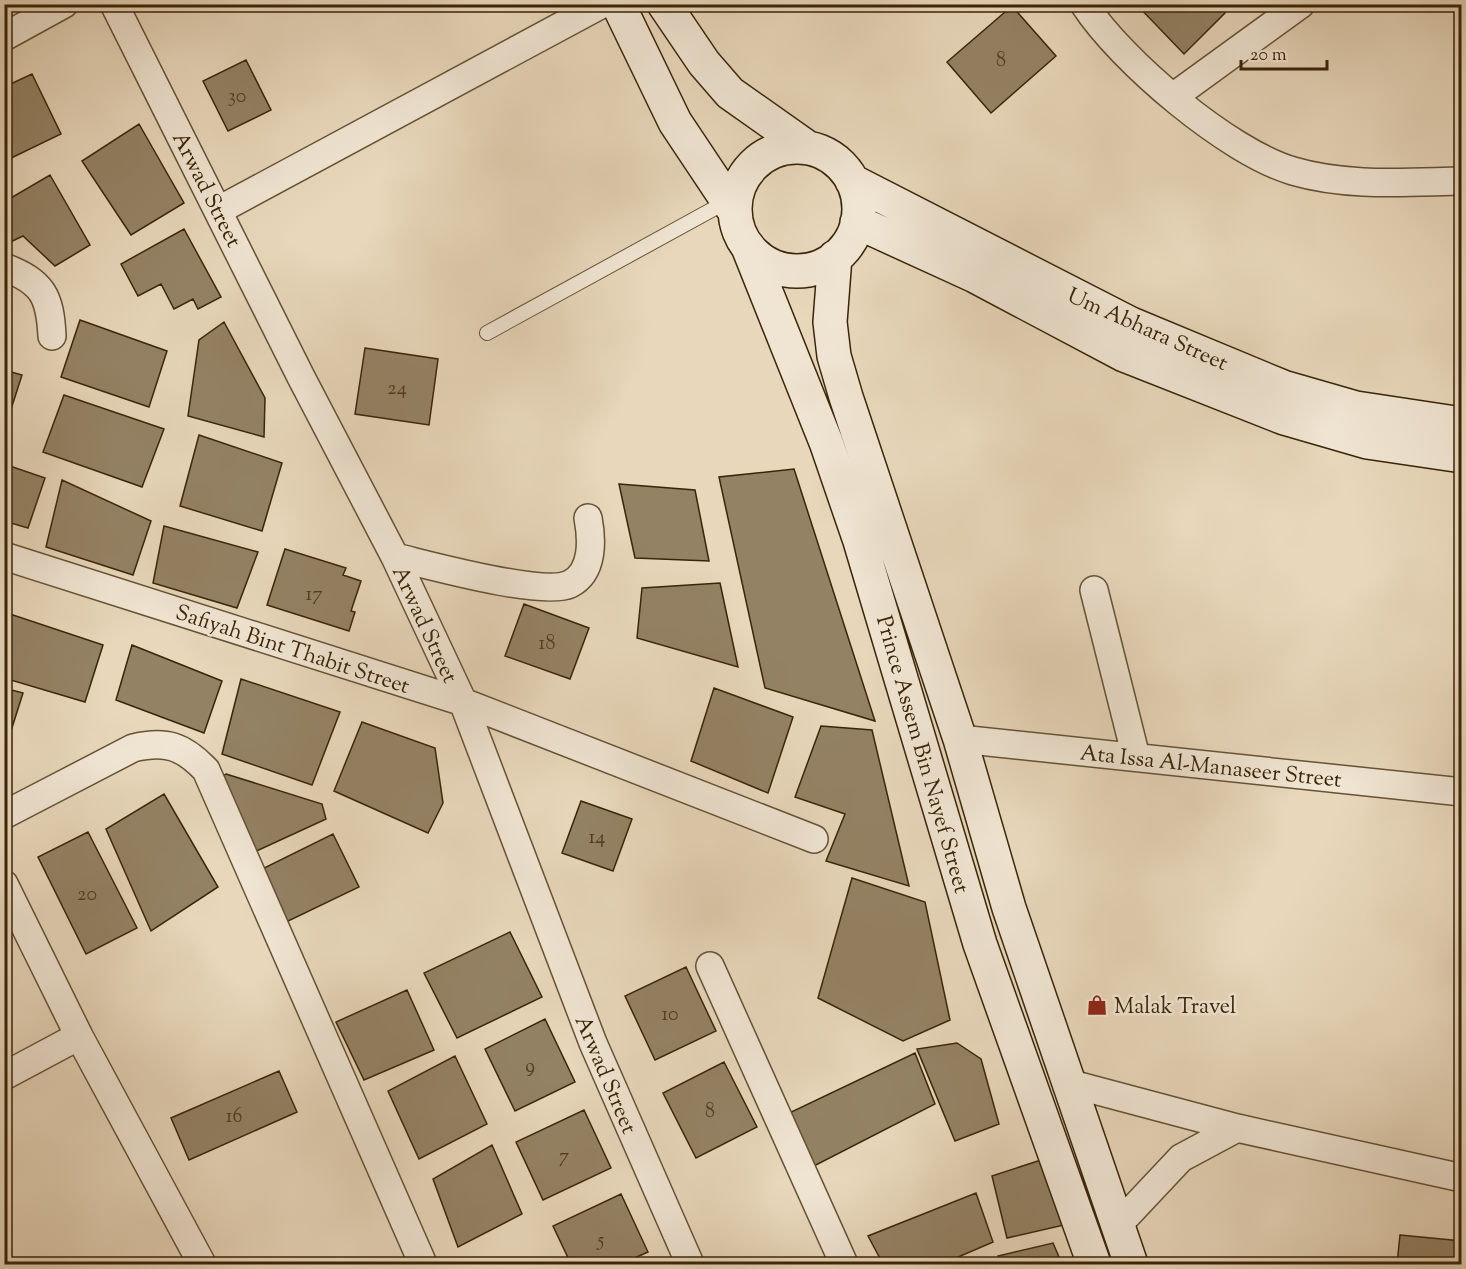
<svg xmlns="http://www.w3.org/2000/svg" width="1466" height="1269" font-family="'Sorts Mill Goudy',serif">
<rect width="100%" height="100%" fill="#e8d7bb"/>
<filter id="stains"><feTurbulence type="fractalNoise" baseFrequency=".00333" numOctaves="4"/><feColorMatrix values="0 0 0 0 .2 0 0 0 0 .09 0 0 0 0 .02 0 0 0 .5 -.17"/></filter>
<radialGradient id="worn" r=".72"><stop offset=".6" stop-color="#630" stop-opacity="0"/><stop offset="1" stop-color="#630" stop-opacity=".3"/></radialGradient>
<!-- building -->
<path fill="#948265" stroke="#392507" stroke-width="1.5" d="M 1136,4 L 1216,4 L 1225,13 L 1184,54 Z
M 1012,6 L 1056,56 L 991,113 L 947,62 Z
M 246,60 L 271,110 L 228,131 L 203,81 Z
M 32,74 L 61,134 L 5,161 L 4,87 Z
M 139,124 L 184,203 L 131,235 L 82,161 Z
M 50,175 L 90,245 L 55,266 L 23,236 L 4,245 L 4,202 Z
M 184,229 L 221,297 L 198,309 L 193,299 L 174,309 L 161,284 L 138,296 L 121,264 Z
M 80,320 L 167,351 L 149,407 L 61,377 Z
M 224,322 L 265,398 L 264,437 L 188,416 L 199,340 Z
M 365,348 L 438,359 L 429,425 L 355,414 Z
M 4,370 L 22,375 L 5,428 L 4,428 Z
M 64,395 L 164,429 L 142,487 L 43,452 Z
M 199,435 L 282,463 L 262,531 L 180,506 Z
M 4,464 L 45,478 L 28,528 L 4,521 Z
M 794,469 L 875,721 L 765,688 L 719,477 Z
M 62,480 L 151,521 L 133,575 L 46,547 Z
M 619,484 L 695,490 L 709,561 L 635,558 Z
M 164,526 L 258,552 L 237,608 L 153,583 Z
M 285,549 L 346,568 L 343,575 L 361,581 L 351,611 L 355,612 L 349,631 L 267,605 Z
M 720,583 L 738,667 L 637,638 L 642,588 Z
M 524,604 L 589,628 L 570,679 L 505,656 Z
M 10,614 L 103,645 L 85,702 L 4,678 L 4,642 Z
M 132,645 L 222,681 L 204,733 L 116,700 Z
M 241,679 L 340,712 L 312,785 L 222,754 Z
M 4,688 L 23,693 L 4,753 Z
M 714,688 L 793,717 L 768,793 L 691,761 Z
M 362,722 L 435,748 L 443,803 L 428,833 L 334,791 Z
M 821,726 L 872,730 L 909,886 L 826,861 L 845,814 L 795,797 Z
M 226,774 L 322,804 L 326,819 L 252,853 L 217,780 Z
M 164,794 L 218,887 L 151,931 L 106,829 Z
M 581,801 L 632,819 L 613,871 L 562,853 Z
M 88,832 L 137,928 L 86,954 L 38,857 Z
M 333,834 L 359,887 L 284,923 L 260,870 Z
M 852,878 L 925,902 L 950,1020 L 903,1041 L 818,998 Z
M 510,932 L 542,997 L 457,1038 L 424,973 Z
M 686,967 L 716,1031 L 655,1060 L 625,996 Z
M 407,990 L 434,1050 L 364,1080 L 336,1022 Z
M 545,1019 L 575,1082 L 515,1111 L 485,1049 Z
M 957,1043 L 981,1059 L 999,1124 L 955,1141 L 917,1049 Z
M 915,1053 L 935,1104 L 812,1167 L 787,1114 Z
M 455,1056 L 487,1124 L 419,1159 L 388,1091 Z
M 724,1062 L 757,1127 L 696,1158 L 663,1093 Z
M 279,1071 L 297,1112 L 189,1160 L 171,1118 Z
M 584,1110 L 611,1168 L 543,1200 L 516,1142 Z
M 492,1145 L 522,1214 L 458,1247 L 433,1179 Z
M 1041,1160 L 1064,1225 L 1007,1238 L 992,1176 Z
M 976,1193 L 993,1242 L 942,1264 L 883,1264 L 868,1236 Z
M 621,1194 L 648,1252 L 621,1264 L 571,1264 L 553,1226 Z
M 1400,1235 L 1462,1241 L 1462,1264 L 1397,1264 Z
M 1053,1243 L 1062,1264 L 1001,1264 L 998,1256 Z"/>
<g fill="none" stroke-linecap="round" stroke-linejoin="round">
<!-- lane casing -->
<g stroke="#655234" stroke-width="16">
<path id="lane" d="M 487,333 L 726,202"/>
</g>
<!-- street casing -->
<g stroke="#655234" stroke-width="30">
<path id="street" d="M 114,4 L 301,377 L 395,557 L 463,702 L 593,1043 L 690,1264
M 1084,4 C 1121,61 1228,152 1293,171 C 1347,187 1406,182 1462,181
M 4,37 L 64,4
M 1173,97 L 1301,4
M 219,210 L 602,4
M 4,267 C 43,282 50,296 52,336
M 4,556 L 463,702 L 814,839
M 395,557 C 429,565 543,597 570,584 C 594,572 592,539 588,518
M 1094,590 L 1136,757
M 960,739 L 1462,792
M 4,815 L 133,748 C 166,740 183,746 206,770 L 423,1264
M 4,884 L 79,1036 L 202,1264
M 710,966 L 844,1264
M 4,1076 L 79,1036
M 1068,1083 L 1237,1128 L 1462,1178
M 1118,1225 L 1181,1158 L 1237,1128"/>
</g>
<!-- secondary casing -->
<g stroke="#392507" stroke-width="36">
<path id="secondary" d="M 618,4 L 675,122 L 735,212
M 664,4 L 704,63 L 730,93 L 808,148
M735 209a62 62 0 1 1 124 0a62 62 0 1 1-124 0Z
M 852,181 L 1131,324 L 1283,387 L 1356,408 L 1462,424
M 857,222 L 975,276 L 1124,355 L 1284,418 L 1367,442 L 1462,456
M 748,247 L 826,442 L 860,541 L 980,944 L 1094,1264
M 835,257 L 830,322 L 834,356 L 846,397 L 960,739 L 1009,908 L 1131,1264"/>
</g>
<!-- lane -->
<use href="#lane" stroke="#f0e5d3" stroke-width="14"/>
<!-- street -->
<use href="#street" stroke="#f0e5d3" stroke-width="27"/>
<!-- secondary -->
<use href="#secondary" stroke="#f0e5d3" stroke-width="33"/>
</g>
<!-- icons -->
<defs>
<g id="shop-bare" transform="scale(1.62)"><path d="M-5-2.5h2.3a2.7 3.5 0 0 1 5.4 0H5L5.5 6h-11ZM-1.5-2.5h3a1.5 2.3 0 0 0-3 0Z" fill="#8f2418" stroke="#f0e5d3" stroke-width="2.5" paint-order="stroke"/></g>
</defs>
<g fill-rule="evenodd">
<use href="#shop-bare" x="1097" y="1005"/>
</g>
<g text-anchor="middle" stroke-width="5" stroke-linejoin="round" paint-order="stroke">
<!-- number labels -->
<g font-size="20" fill="#503c1e">
<text x="1001" y="66">8</text>
<text x="237" y="102">30</text>
<text x="397" y="394">24</text>
<text x="314" y="600">17</text>
<text x="547" y="649">18</text>
<text x="597" y="843">14</text>
<text x="87" y="900">20</text>
<text x="670" y="1020">10</text>
<text x="530" y="1072">9</text>
<text x="710" y="1117">8</text>
<text x="234" y="1122">16</text>
<text x="564" y="1162">7</text>
<text x="601" y="1246">5</text>
</g>
<!-- street labels -->
<g font-size="22" fill="#392507" stroke="#f0e5d3">
<text transform="translate(208 189) rotate(63)" y="8">Arwad Street</text>
<text transform="translate(1148 328) rotate(24)" y="8">Um Abhara Street</text>
<text transform="translate(426 624) rotate(65)" y="8">Arwad Street</text>
<text transform="translate(293 648) rotate(18)" y="8">Safiyah Bint Thabit Street</text>
<text transform="translate(924 754) rotate(74)" y="8">Prince Assem Bin Nayef Street</text>
<text transform="translate(1211 765) rotate(6)" y="8">Ata Issa Al-Manaseer Street</text>
<text transform="translate(607 1074) rotate(67)" y="8">Arwad Street</text>
</g>
<!-- poi labels -->
<g font-size="22" fill="#392507" stroke="#f0e5d3" text-anchor="start">
<text x="1114" y="1013">Malak Travel</text>
</g>
</g>
<!-- margin -->
<rect width="1466" height="1269" fill="none" stroke="#e8d7bb" stroke-width="24"/>
<rect x="6" y="6" width="1454" height="1257" fill="none" stroke="#392507" stroke-width="3"/>
<rect x="12" y="12" width="1442" height="1245" fill="none" stroke="#392507" stroke-width="1.5"/>
<!-- scale -->
<path d="M1241 60v9h86v-9" fill="none" stroke="#392507" stroke-width="3"/>
<text x="1250" y="60" font-size="18" fill="#392507" stroke="#f0e5d3" stroke-width="4.5" paint-order="stroke">20 m</text>
<rect width="100%" height="100%" filter="url(#stains)"/>
<rect width="100%" height="100%" fill="url(#worn)"/>
</svg>
